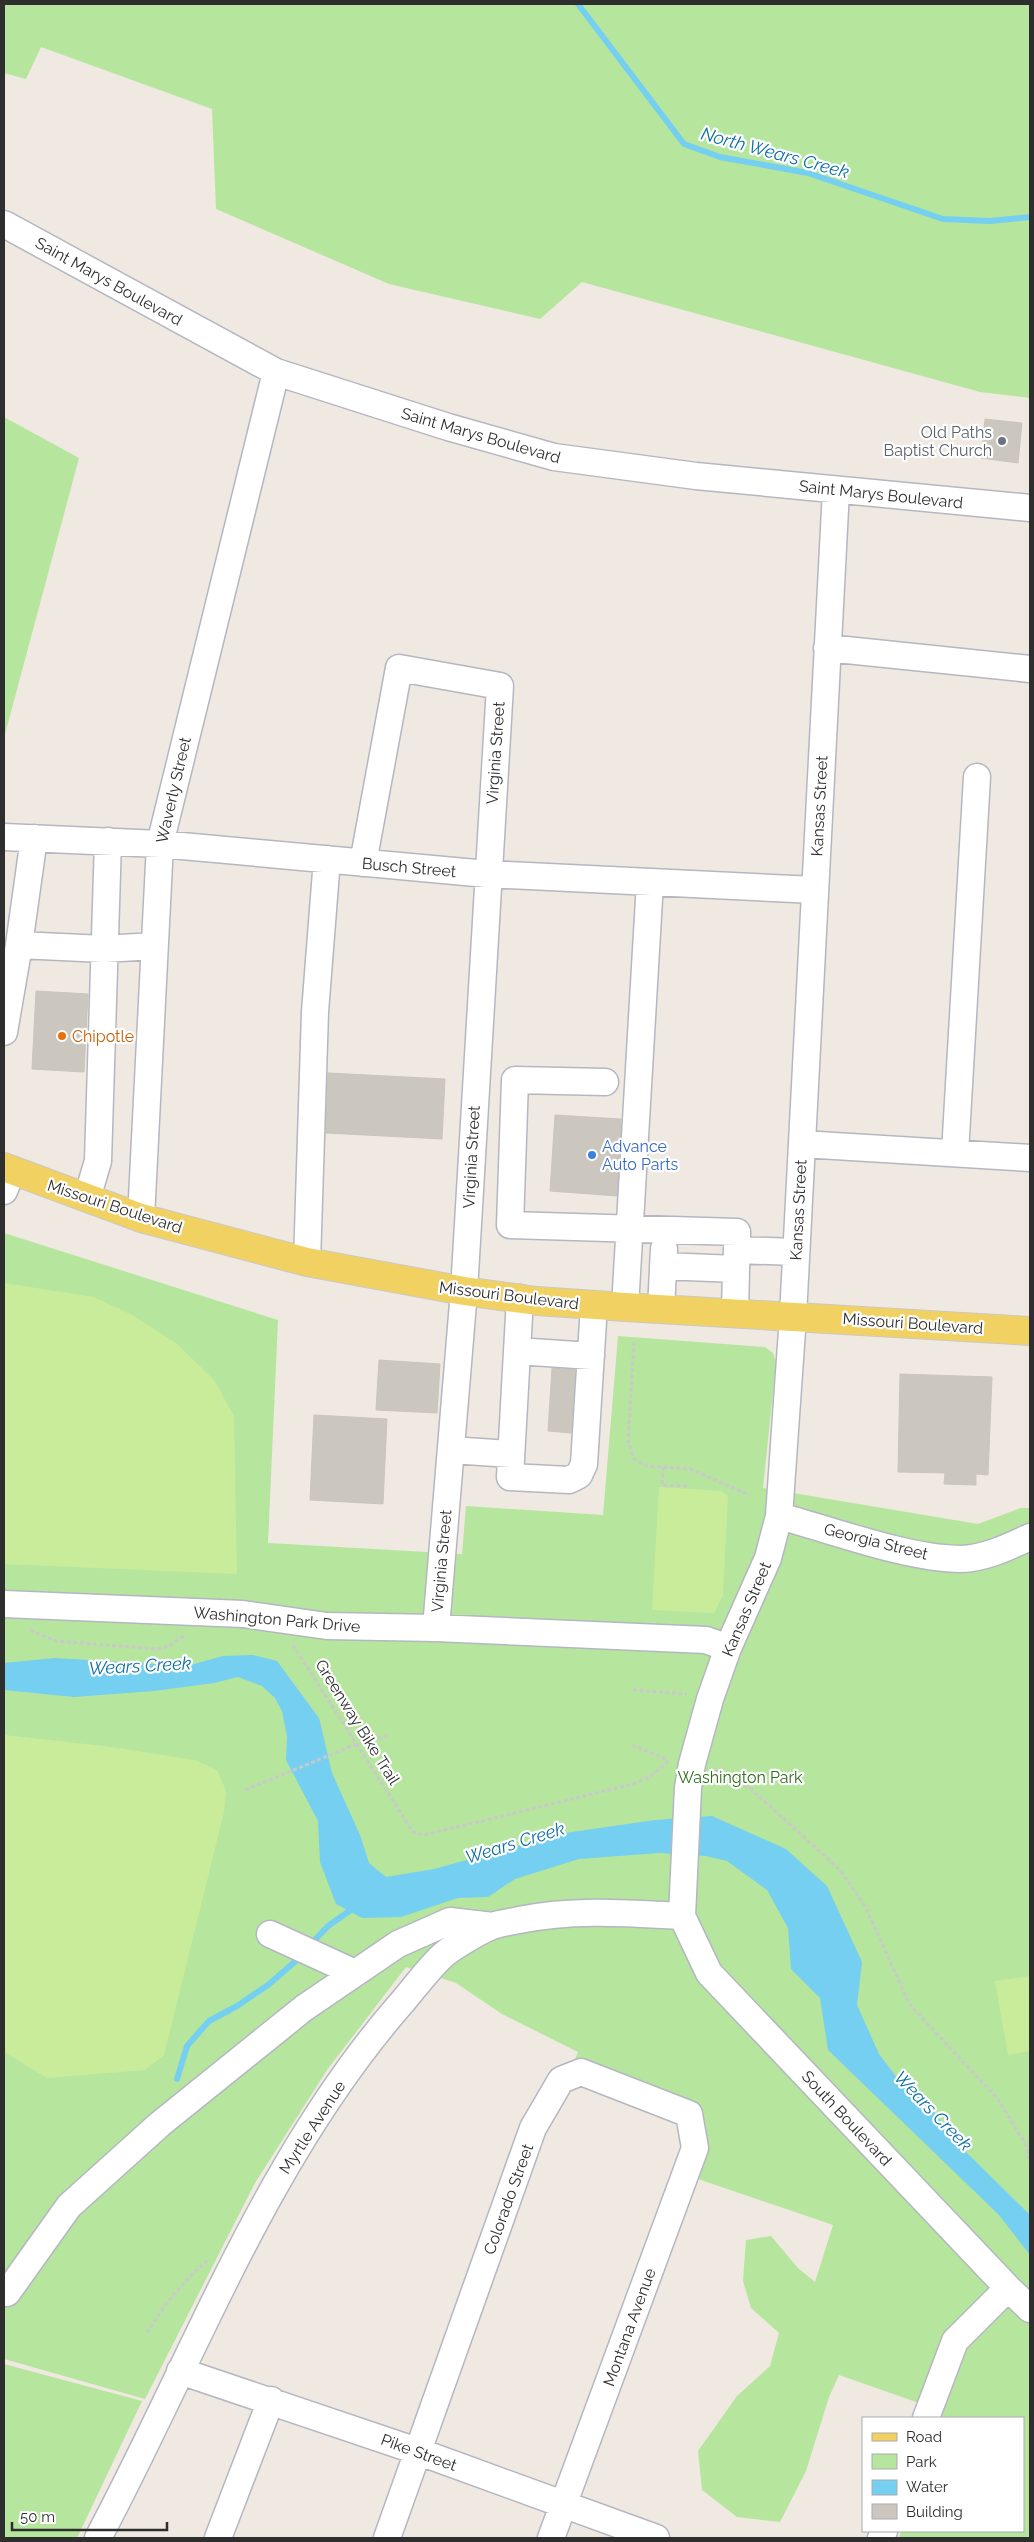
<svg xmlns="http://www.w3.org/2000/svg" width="1034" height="2542" font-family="Raleway,sans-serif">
<rect width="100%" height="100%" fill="#efe9e1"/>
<!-- green -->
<path fill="#b6e59e" d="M 4,4 L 1030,4 L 1030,398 L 980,392 L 582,282 L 540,319 L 389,284 L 216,209 L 212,109 L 41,47 L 26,79 L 4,73 Z
M 4,417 L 79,458 L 4,738 Z
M 4,1233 L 278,1320 L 268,1543 L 462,1554 L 466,1506 L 603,1515 L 618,1336 L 765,1347 L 773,1353 L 776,1363 L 763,1488 L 978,1524 L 1021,1508 L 1030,1508 L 1030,2538 L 899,2538 L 901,2531 L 1023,2531 L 1023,2418 L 940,2418 L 942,2411 L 839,2375 L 829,2397 L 806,2471 L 780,2522 L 737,2517 L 702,2490 L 698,2451 L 737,2396 L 770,2366 L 779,2333 L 751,2308 L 743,2281 L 746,2240 L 771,2236 L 798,2268 L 815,2282 L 833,2225 L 695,2178 L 699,2126 L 574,2062 L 578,2052 L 502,2014 L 456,1983 L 406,1967 L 327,2070 L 255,2183 L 145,2399 L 4,2359 Z
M 4,2364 L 142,2401 L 77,2538 L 4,2538 Z"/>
<!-- pitch -->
<path fill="#c9ec9a" d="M 4,1283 L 94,1297 L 132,1315 L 176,1343 L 214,1380 L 234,1416 L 237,1574 L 4,1564 Z
M 659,1487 L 721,1491 L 728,1496 L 723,1596 L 714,1613 L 652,1610 Z
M 4,1735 L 104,1746 L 195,1760 L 217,1770 L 226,1791 L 224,1812 L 164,2055 L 145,2070 L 47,2078 L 4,2052 Z
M 1030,1976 L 1030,2051 L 1008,2055 L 995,1981 Z"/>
<!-- water -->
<path fill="#75cff0" d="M 253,1655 L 277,1661 L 319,1718 L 332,1773 L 360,1835 L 369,1863 L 386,1877 L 434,1869 L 565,1833 L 655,1820 L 712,1816 L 786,1849 L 827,1886 L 862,1962 L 857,2005 L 879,2054 L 898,2079 L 923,2098 L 963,2149 L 1030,2215 L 1030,2255 L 999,2215 L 828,2050 L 820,1998 L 791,1969 L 788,1928 L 767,1890 L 727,1861 L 706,1856 L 659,1853 L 579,1859 L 515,1879 L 488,1897 L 458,1898 L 401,1917 L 362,1918 L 336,1904 L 320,1862 L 318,1821 L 286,1760 L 287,1736 L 282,1711 L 275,1698 L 262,1686 L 238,1677 L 214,1683 L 154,1691 L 74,1697 L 4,1690 L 4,1663 L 55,1658 L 187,1666 L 223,1656 Z"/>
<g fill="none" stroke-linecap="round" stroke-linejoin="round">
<!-- stream -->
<path stroke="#75cff0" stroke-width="6" d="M 578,4 L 684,144 L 720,157 L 808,173 L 943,219 L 990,221 L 1030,217
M 312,1943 L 328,1926 L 355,1907
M 177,2079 L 187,2046 L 209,2021 L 237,2006 L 268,1985 L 298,1959"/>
</g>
<!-- building -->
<path fill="#cbc7bf" stroke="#cbc5ba" d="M 985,419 L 1022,423 L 1018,463 L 981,458 Z
M 36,991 L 88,994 L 84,1072 L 32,1069 Z
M 328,1073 L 445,1079 L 442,1139 L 326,1133 Z
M 555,1115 L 621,1119 L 617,1196 L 550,1191 Z
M 379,1360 L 440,1364 L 437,1413 L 376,1410 Z
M 552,1368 L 575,1370 L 571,1433 L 548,1431 Z
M 900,1374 L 992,1377 L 988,1475 L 976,1474 L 976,1485 L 944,1484 L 945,1473 L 898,1472 Z
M 314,1415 L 387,1419 L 383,1504 L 310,1500 Z"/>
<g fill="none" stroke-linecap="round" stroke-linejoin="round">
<!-- minor casing -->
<g stroke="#b4b7c1" stroke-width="29">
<path id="minor" d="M 4,224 L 276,372 L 448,427 L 554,457 L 696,476 L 1030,508
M 836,490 L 793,1316 L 779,1516 L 768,1558 L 728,1648 L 710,1699 L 692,1764 L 688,1788 L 682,1916 L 709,1973 L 1008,2288 L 1030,2309
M 827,648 L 1030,669
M 4,837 L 160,844 L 487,874 L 815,890
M 363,863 L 399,668 L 500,686 L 464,1291 L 436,1628
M 19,945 L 104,949 L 154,946
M 4,1032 L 19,945 L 34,838
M 605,1082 L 515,1080 L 510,1225 L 737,1232 L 737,1250
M 802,1144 L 1030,1158
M 955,1153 L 977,777
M 4,1191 L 12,1171
M 87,1198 L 98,1161 L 108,841
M 141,1218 L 160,844 L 276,372
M 307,1262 L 315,1012 L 327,859
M 663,1266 L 736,1269 L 737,1250 L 796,1252
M 520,1298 L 510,1477 L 569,1480 L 579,1475 L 584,1464 L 594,1305
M 625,1307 L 650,882
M 661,1309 L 664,1249
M 735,1313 L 736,1269
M 517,1351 L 591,1356
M 451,1450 L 511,1454
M 779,1516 C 832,1530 908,1559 961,1559 C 986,1558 1008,1547 1030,1537
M 4,1604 L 243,1614 L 327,1626 L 436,1628 L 706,1640 L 728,1648
M 270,1934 L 355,1973
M 4,2292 L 7,2293 L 69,2206 L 160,2124 L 304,2008 L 398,1944 L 450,1921 L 493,1926
M 180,2371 L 417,2451 L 656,2538
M 926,2418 L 955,2341 L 1008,2288
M 98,2538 C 193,2360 264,2162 398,2007 C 412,1991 425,1973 440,1958 C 450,1948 478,1932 492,1926 C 500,1923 511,1922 519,1920 C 575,1909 625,1913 682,1916
M 218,2538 L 271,2400
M 387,2538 L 533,2128 L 561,2080 L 581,2072 L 689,2114 L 695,2148 L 551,2538
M 881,2538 L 884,2531"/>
</g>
<!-- major casing -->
<g stroke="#c9c9c9" stroke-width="30">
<path id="major" d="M 4,1167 L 141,1218 L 307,1262 L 464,1291 L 537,1301 L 625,1307 L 1030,1331"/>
</g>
<!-- path -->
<path stroke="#c9c9c9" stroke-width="3" stroke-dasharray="4 2.5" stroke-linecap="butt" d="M 634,1342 L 628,1442 L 634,1459 L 647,1466 L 690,1469 L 750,1495
M 663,1467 L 662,1485 L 690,1486
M 30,1630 L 56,1641 L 158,1649 L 169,1646 L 185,1635
M 293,1645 L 413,1832 L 424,1835 L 633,1784 L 648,1778 L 670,1760
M 633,1690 L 687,1694
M 632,1745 L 668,1760
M 715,1770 L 751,1789 L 840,1870 L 865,1906 L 910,2005 L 998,2099 L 1026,2145 L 1030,2165
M 245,1790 L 357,1744 L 387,1736
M 147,2333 C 164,2305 182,2282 207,2261"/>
<!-- minor -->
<use href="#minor" stroke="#fff" stroke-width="26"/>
<!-- major -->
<use href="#major" stroke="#f2d163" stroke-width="28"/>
</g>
<!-- markers -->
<circle fill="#6b7280" stroke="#fff" stroke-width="2" cx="1002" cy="441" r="5"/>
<circle fill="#e8710a" stroke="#fff" stroke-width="2" cx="62" cy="1036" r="5"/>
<circle fill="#3f7fe0" stroke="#fff" stroke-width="2" cx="592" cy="1155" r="5"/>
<g text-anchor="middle" stroke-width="4.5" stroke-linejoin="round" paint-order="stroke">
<!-- street labels -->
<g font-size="16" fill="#2e2e2e" stroke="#fff">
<text transform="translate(109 281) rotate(29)" y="6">Saint Marys Boulevard</text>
<text transform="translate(481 435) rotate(16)" y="6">Saint Marys Boulevard</text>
<text transform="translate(881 494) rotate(6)" y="6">Saint Marys Boulevard</text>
<text transform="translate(495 753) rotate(-86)" y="6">Virginia Street</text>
<text transform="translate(173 790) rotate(-77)" y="6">Waverly Street</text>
<text transform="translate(819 806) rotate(-87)" y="6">Kansas Street</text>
<text transform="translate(409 867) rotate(5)" y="6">Busch Street</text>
<text transform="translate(471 1157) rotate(-87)" y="6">Virginia Street</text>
<text transform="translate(115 1206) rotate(18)" y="6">Missouri Boulevard</text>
<text transform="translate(798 1210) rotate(-87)" y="6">Kansas Street</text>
<text transform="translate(509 1295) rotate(7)" y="6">Missouri Boulevard</text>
<text transform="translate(913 1323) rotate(4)" y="6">Missouri Boulevard</text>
<text transform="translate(876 1541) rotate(14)" y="6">Georgia Street</text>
<text transform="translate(441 1561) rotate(-85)" y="6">Virginia Street</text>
<text transform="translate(746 1609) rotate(-67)" y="6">Kansas Street</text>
<text transform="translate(277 1619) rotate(5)" y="6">Washington Park Drive</text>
<text transform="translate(358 1722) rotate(58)" y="6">Greenway Bike Trail</text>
<text transform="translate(847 2118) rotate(47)" y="6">South Boulevard</text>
<text transform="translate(312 2127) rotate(-57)" y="6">Myrtle Avenue</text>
<text transform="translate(508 2199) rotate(-70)" y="6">Colorado Street</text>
<text transform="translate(629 2327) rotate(-70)" y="6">Montana Avenue</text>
<text transform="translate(419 2452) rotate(20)" y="6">Pike Street</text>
</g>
<!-- worship labels -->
<g font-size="16" fill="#5b616d" stroke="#fff" text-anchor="end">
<text x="992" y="438">Old Paths<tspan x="992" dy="18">Baptist Church</tspan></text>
</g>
<!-- food labels -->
<g font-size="16" fill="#c56008" stroke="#fff" text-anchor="start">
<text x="72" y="1042">Chipotle</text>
</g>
<!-- shop labels -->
<g font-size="16" fill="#366cbe" stroke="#fff" text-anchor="start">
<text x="602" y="1152">Advance<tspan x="602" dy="18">Auto Parts</tspan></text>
</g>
<!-- park labels -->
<g font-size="16" fill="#2c6e1b" stroke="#fff">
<text x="740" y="1783">Washington Park</text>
</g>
<!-- water labels -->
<g font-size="18" font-style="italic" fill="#0d6fa3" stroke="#fff">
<text transform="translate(775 153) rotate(15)" y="6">North Wears Creek</text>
<text transform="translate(140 1666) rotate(-3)" y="6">Wears Creek</text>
<text transform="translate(515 1843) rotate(-17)" y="6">Wears Creek</text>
<text transform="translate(933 2111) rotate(46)" y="6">Wears Creek</text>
</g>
</g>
<!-- border -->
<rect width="1034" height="2542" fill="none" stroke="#2e2e2e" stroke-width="10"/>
<!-- legend -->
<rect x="862" y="2417" width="162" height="115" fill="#ffffff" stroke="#ababab"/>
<rect x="872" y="2433" width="25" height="8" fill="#f2d163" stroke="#ababab"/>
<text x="906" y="2442" font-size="15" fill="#2e2e2e">Road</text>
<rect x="872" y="2454" width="25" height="15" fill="#b6e59e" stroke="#ababab"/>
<text x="906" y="2467" font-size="15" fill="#2e2e2e">Park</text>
<rect x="872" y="2480" width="25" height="15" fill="#75cff0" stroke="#ababab"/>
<text x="906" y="2492" font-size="15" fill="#2e2e2e">Water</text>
<rect x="872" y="2504" width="25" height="15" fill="#cbc7bf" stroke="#ababab"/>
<text x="906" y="2517" font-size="15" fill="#2e2e2e">Building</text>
<!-- scale -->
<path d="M12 2522v8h155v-8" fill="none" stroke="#2e2e2e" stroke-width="2.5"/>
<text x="20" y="2522" font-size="15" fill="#2e2e2e" stroke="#ffffff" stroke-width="4" paint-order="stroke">50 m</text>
</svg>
